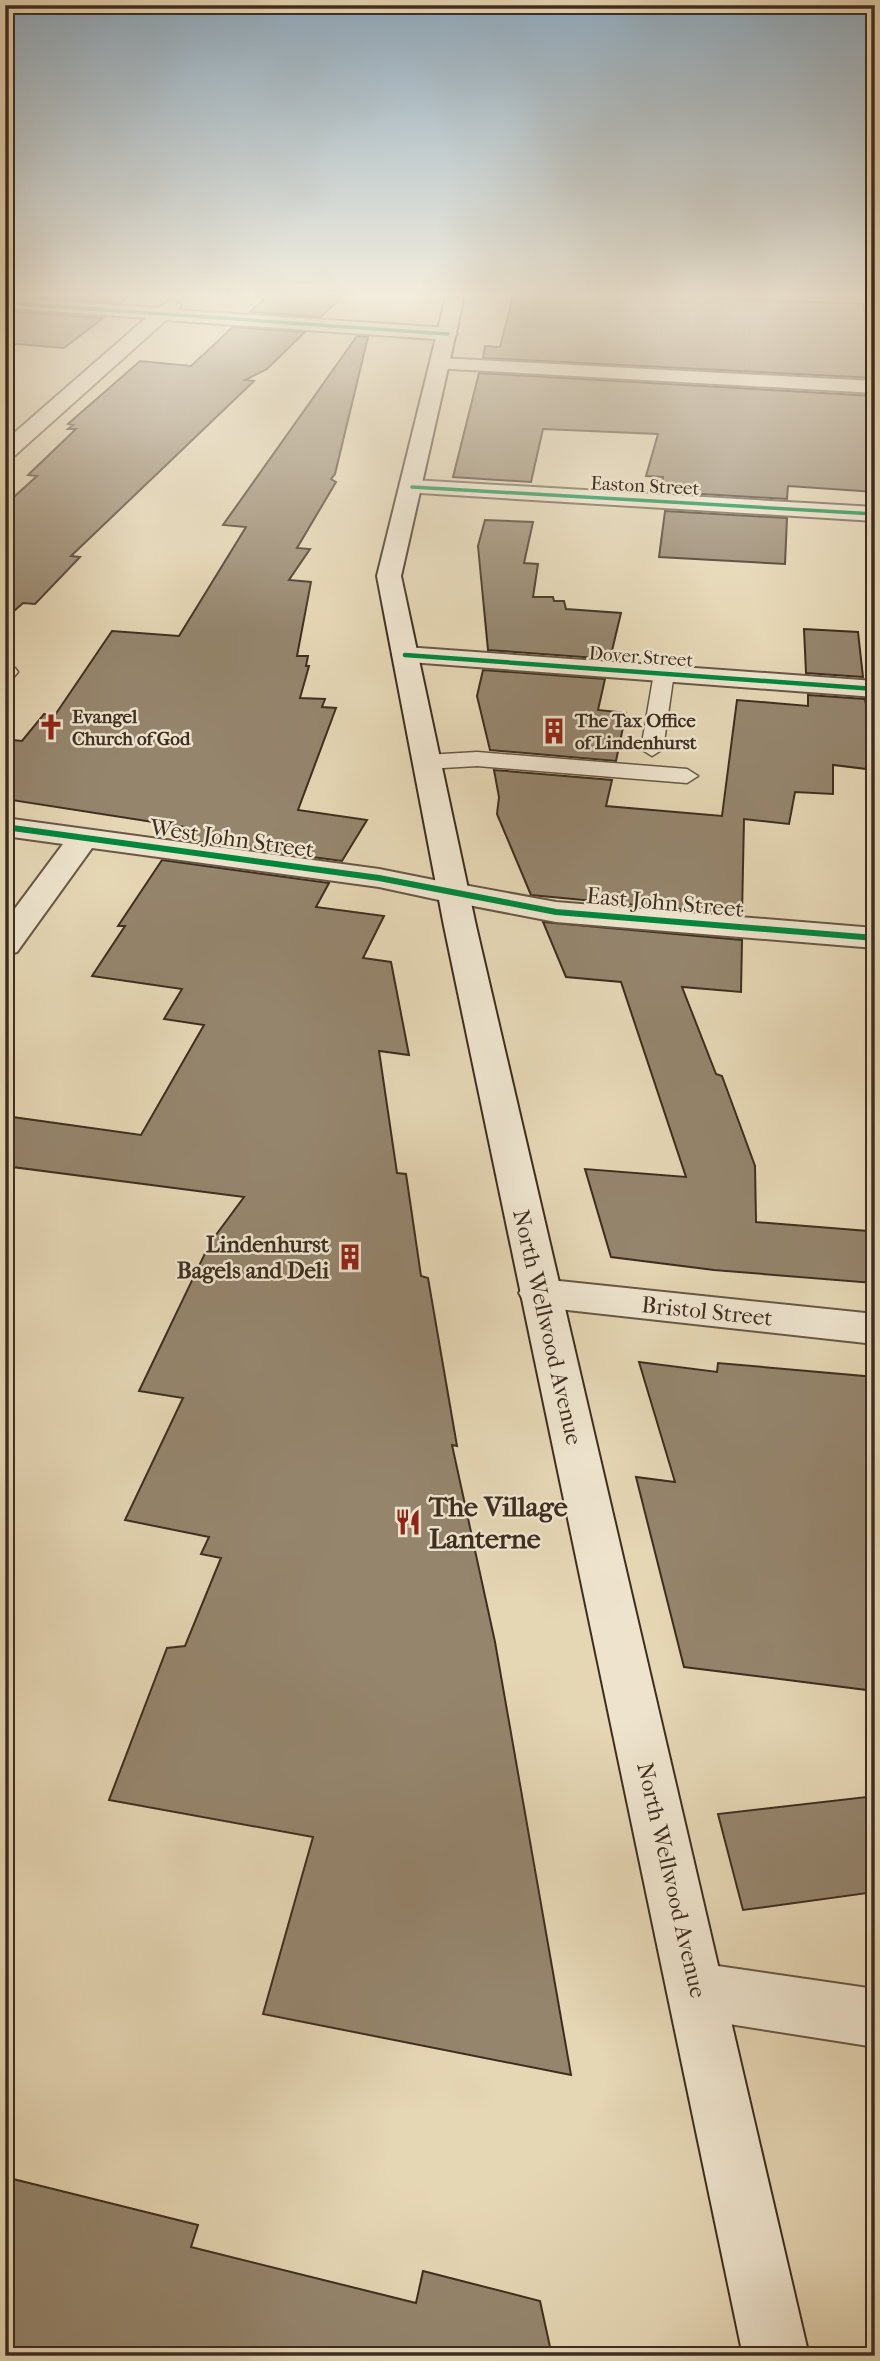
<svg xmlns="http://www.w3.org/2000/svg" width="880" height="2361" font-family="'IM FELL French Canon',serif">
<rect width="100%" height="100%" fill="#e5d6b4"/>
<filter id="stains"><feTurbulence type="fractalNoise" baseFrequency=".00286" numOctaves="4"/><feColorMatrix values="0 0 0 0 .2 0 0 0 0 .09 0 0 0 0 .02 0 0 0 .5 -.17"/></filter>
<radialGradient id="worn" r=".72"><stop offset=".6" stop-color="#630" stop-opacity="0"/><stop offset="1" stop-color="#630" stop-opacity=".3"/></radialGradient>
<!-- building -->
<path fill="#95856d" stroke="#3e2e20" stroke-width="2" d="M 37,297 L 128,297 L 121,303 Z
M 266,297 L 341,297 L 321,317 L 250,312 Z
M 513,297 L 683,297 L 863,304 L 865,315 L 875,316 L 875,378 L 483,358 L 485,346 L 500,347 Z
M 5,311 L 103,318 L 64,348 L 5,343 Z
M 233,327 L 305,332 L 267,369 L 245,380 L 254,381 L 71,556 L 80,557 L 35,604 L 23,603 L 5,619 L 5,505 L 37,476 L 28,475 L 76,429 L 68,429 L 73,425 L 68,424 L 140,361 L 191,366 Z
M 357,336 L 368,337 L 335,474 L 331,479 L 336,482 L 297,548 L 310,549 L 289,580 L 311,582 L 297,656 L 308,656 L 306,666 L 309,666 L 300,698 L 325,699 L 322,707 L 336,708 L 298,810 L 367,820 L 342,861 L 177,839 L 185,827 L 5,799 L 5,739 L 22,741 L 44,714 L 55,715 L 112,631 L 179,636 L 246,527 L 223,525 Z
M 479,373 L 875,396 L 875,492 L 788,486 L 787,499 L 668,492 L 669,483 L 662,483 L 663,477 L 646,476 L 658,434 L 543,429 L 531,482 L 453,477 Z
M 665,511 L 787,518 L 785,564 L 659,557 Z
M 485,520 L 533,522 L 524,563 L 538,564 L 533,597 L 553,597 L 554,601 L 564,601 L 566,609 L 621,613 L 610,659 L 488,650 L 478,546 Z
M 804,629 L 858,632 L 863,677 L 806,673 Z
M 483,670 L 605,679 L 598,710 L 626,713 L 616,761 L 490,750 L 477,696 Z
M 808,695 L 865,699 L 866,705 L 875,705 L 875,770 L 833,765 L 833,794 L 795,792 L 789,824 L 744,819 L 742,915 L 531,895 L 497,814 L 499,797 L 494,770 L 612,780 L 606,806 L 722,816 L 737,700 L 808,706 Z
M 162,860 L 329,883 L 316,907 L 384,916 L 363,958 L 391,962 L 409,1055 L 379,1051 L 397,1173 L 406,1174 L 421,1276 L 428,1278 L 457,1446 L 452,1445 L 495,1642 L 571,2075 L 263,2014 L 313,1837 L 109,1800 L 167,1648 L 185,1646 L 221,1558 L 201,1554 L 209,1537 L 125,1520 L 183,1398 L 139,1391 L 210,1243 L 244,1197 L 5,1166 L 5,1116 L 141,1135 L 204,1025 L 164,1019 L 182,989 L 92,976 L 125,926 L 118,926 Z
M 543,922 L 742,940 L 741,992 L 682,987 L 716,1074 L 722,1076 L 755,1166 L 756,1222 L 868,1231 L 873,1283 L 714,1270 L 611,1257 L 585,1169 L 686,1177 L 621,982 L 566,977 Z
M 639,1362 L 717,1372 L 718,1363 L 875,1377 L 875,1691 L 684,1667 L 636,1477 L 675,1482 Z
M 875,1796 L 875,1892 L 743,1910 L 718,1814 Z
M 5,2177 L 198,2225 L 191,2247 L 416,2303 L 423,2271 L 540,2301 L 552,2356 L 5,2356 Z"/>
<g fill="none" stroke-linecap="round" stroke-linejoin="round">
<!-- service casing -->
<g stroke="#685845" stroke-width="3">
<path id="service" d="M 5,667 L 15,668 L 18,672 L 12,679 L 5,681 Z
M 664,667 L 674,673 L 663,749 L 652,756 L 641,749 L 654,673 Z
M 477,752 L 687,769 L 698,776 L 687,783 L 477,766 L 426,769 L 415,762 L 426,755 Z"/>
</g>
<!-- minor casing -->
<g stroke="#685845" stroke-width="4">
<path id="minor" d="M 5,298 L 158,308 L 172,300 L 181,305 L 177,310 L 448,328 L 457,334 L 448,340 L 166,320 L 13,457 L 5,458 L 5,441 L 146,318 L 5,308 Z
M 440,358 L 875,381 L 875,393 L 433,368 L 430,364 L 433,360 Z
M 412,480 L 875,507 L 875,521 L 404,492 L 401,487 L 404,482 Z
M 405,647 L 875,681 L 875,697 L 396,661 L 392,655 L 396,649 Z
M 5,818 L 379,869 L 464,886 L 469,893 L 464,900 L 453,903 L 379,887 L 92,848 L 17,952 L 5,955 L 5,922 L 63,844 L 5,836 Z
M 540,1279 L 875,1314 L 875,1344 L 540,1307 L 525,1303 L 519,1293 L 525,1283 Z
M 697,1963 L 875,1989 L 875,2047 L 697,2019 L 677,2011 L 668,1991 L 677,1971 Z"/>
</g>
<!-- tertiary casing -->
<g stroke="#685845" stroke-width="4">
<path id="tertiary" d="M 453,883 L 556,902 L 875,928 L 875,948 L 556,922 L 442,900 L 437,893 L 442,886 Z"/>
</g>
<!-- secondary casing -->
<g stroke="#3e2e20" stroke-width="4">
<path id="secondary" d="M 446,297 L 464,297 L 401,576 L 476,926 L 809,2356 L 743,2356 L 444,926 L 377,576 Z"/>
</g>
<!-- service -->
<use href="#service" fill="#eee4ce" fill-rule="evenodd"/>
<!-- minor -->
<use href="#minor" fill="#eee4ce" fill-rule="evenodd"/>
<!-- tertiary -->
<use href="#tertiary" fill="#eee4ce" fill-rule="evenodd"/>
<!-- secondary -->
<use href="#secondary" fill="#eee4ce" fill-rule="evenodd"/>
<!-- cycleway-far2 casing -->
<g stroke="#eee4ce" stroke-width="6">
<path id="cycleway-far2" d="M 5,303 L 448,334
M 412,487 L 875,514"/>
</g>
<!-- cycleway-far1 casing -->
<g stroke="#eee4ce" stroke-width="7">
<path id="cycleway-far1" d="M 405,655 L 875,689"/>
</g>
<!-- cycleway casing -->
<g stroke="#eee4ce" stroke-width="10">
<path id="cycleway" d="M 5,827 L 379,878 L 556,912 L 875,938"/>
</g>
<!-- cycleway-far2 -->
<use href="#cycleway-far2" stroke="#00873e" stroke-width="3.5"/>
<!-- cycleway-far1 -->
<use href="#cycleway-far1" stroke="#00873e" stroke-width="4.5"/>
<!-- cycleway -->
<use href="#cycleway" stroke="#00873e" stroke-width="6"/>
</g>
<!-- sky -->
<linearGradient id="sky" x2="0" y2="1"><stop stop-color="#90abbf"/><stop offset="0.47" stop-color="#f3eddd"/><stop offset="1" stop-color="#f3eddd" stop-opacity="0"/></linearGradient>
<rect width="880" height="628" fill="url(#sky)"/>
<!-- icons -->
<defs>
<g id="church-bare" transform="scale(2.1)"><path d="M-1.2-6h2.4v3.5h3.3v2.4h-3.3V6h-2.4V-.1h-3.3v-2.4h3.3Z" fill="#8f2418" stroke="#eee4ce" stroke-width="2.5" paint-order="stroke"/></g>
<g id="building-bare" transform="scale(2.1)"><path d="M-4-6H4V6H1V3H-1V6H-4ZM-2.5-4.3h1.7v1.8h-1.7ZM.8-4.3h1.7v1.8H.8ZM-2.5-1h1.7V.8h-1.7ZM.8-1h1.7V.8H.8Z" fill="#8f2418" stroke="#eee4ce" stroke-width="2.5" paint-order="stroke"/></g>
<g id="restaurant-bare" transform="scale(2.1)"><path d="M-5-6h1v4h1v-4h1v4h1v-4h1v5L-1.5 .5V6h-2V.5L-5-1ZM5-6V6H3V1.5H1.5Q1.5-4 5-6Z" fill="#8f2418" stroke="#eee4ce" stroke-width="2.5" paint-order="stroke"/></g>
</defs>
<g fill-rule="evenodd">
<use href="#church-bare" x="51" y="727"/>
<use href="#building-bare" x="554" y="731"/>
<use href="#building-bare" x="350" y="1257"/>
<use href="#restaurant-bare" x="408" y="1522"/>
</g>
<g text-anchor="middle" stroke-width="5" stroke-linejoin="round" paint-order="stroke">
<!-- far-street labels -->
<g font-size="19" fill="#3e2e20" stroke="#eee4ce">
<text transform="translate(645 485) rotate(3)" y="7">Easton Street</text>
<text transform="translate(641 656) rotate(4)" y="7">Dover Street</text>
</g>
<!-- far-poi labels -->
<g font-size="19" font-weight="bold" fill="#3e2e20" stroke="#eee4ce" text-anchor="start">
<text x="72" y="723">Evangel<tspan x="72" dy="22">Church of God</tspan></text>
<text x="575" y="727">The Tax Office<tspan x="575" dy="22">of Lindenhurst</tspan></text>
</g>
<!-- street labels -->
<g font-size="23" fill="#3e2e20" stroke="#eee4ce">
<text transform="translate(232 838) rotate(8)" y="8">West John Street</text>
<text transform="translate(665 902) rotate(5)" y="8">East John Street</text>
<text transform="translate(707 1311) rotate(6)" y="8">Bristol Street</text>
<text transform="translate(548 1327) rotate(77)" y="8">North Wellwood Avenue</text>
<text transform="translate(672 1880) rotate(77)" y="8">North Wellwood Avenue</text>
</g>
<!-- poi labels -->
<g font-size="23" font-weight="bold" fill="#3e2e20" stroke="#eee4ce" text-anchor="end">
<text x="329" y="1252">Lindenhurst<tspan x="329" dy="26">Bagels and Deli</tspan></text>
</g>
<!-- near-poi labels -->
<g font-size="28" font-weight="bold" fill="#3e2e20" stroke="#eee4ce" text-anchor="start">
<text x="429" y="1516">The Village<tspan x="429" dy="32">Lanterne</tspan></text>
</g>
</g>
<!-- margin -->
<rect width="880" height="2361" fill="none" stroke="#e5d6b4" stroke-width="28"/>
<rect x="7" y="7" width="866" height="2347" fill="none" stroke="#3e2e20" stroke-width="3.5"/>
<rect x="14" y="14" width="852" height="2333" fill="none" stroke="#3e2e20" stroke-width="2"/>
<rect width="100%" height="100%" filter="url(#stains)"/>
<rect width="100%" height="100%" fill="url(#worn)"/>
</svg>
